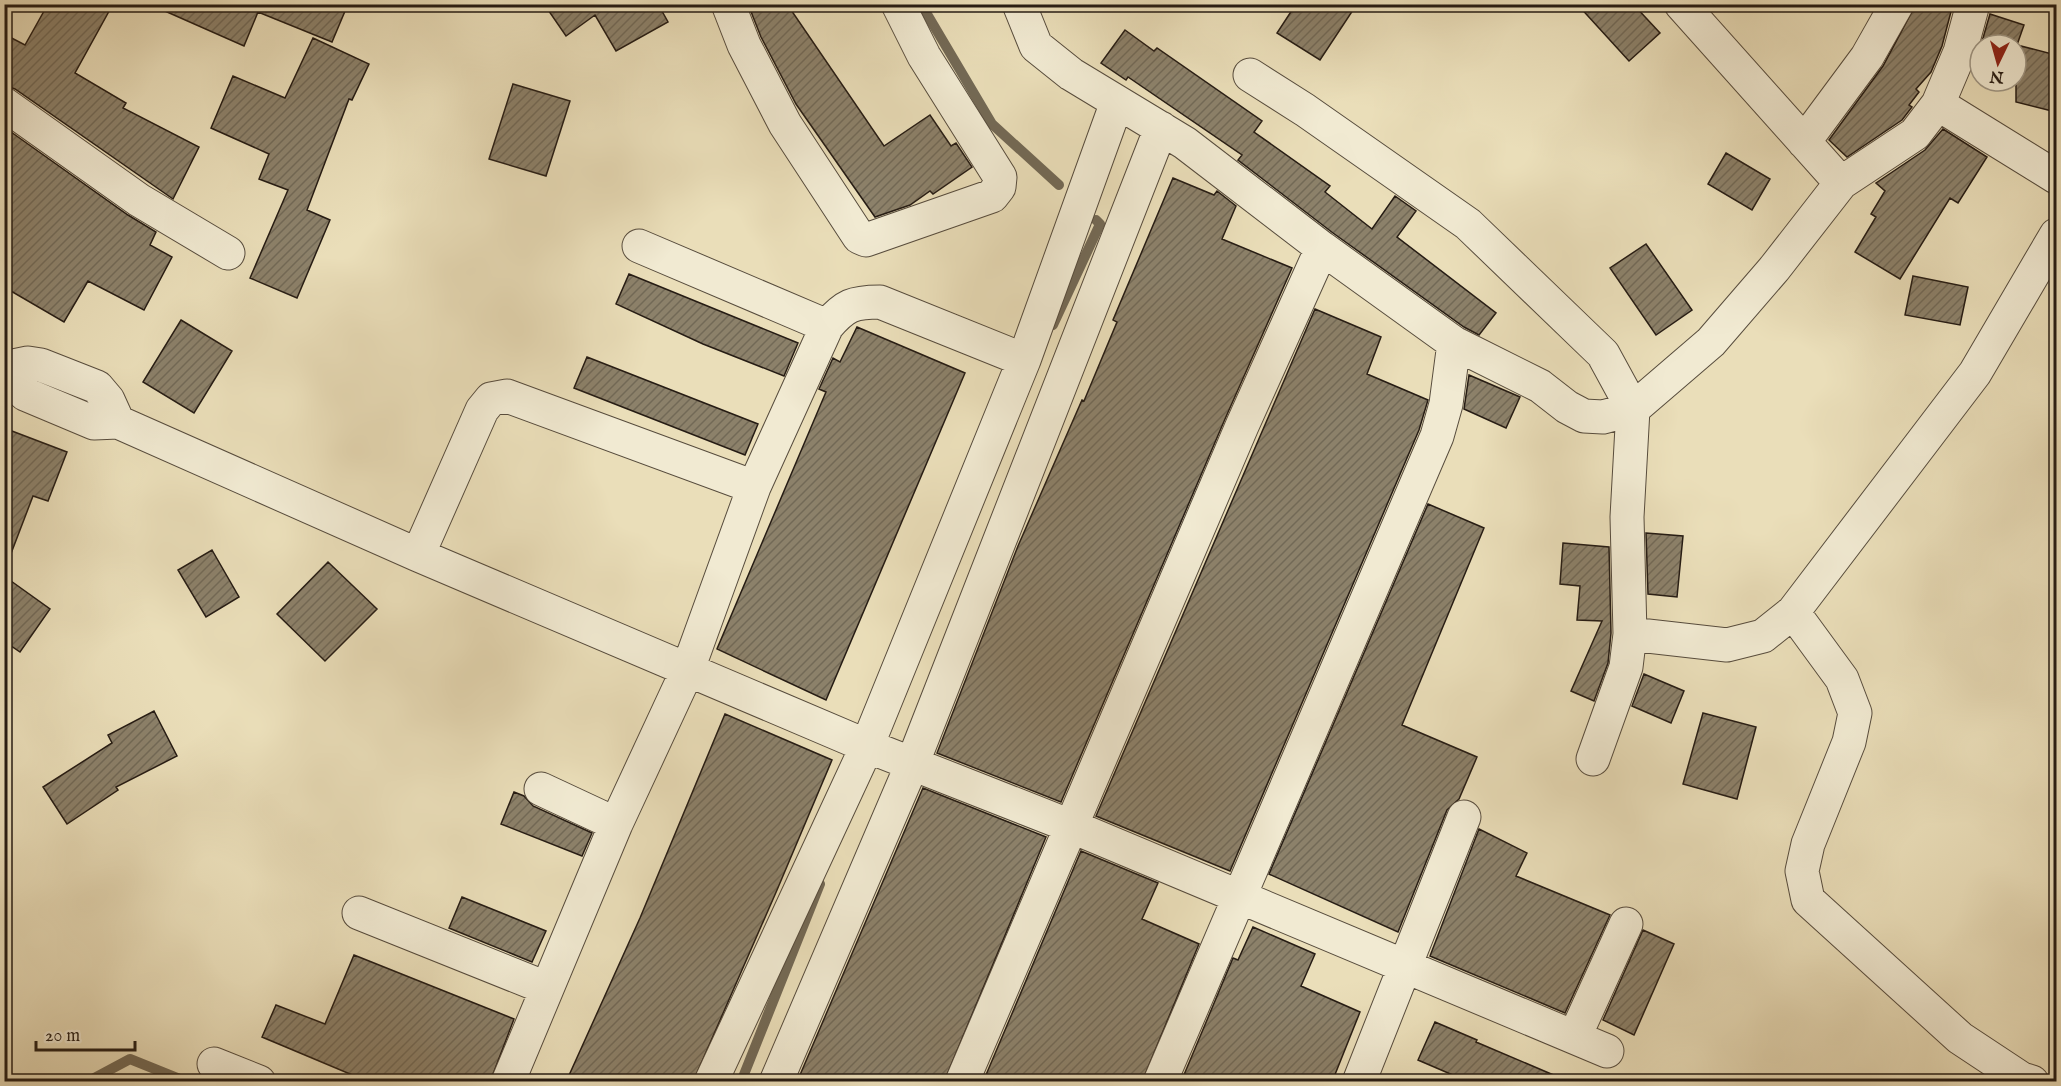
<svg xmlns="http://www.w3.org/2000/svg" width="2061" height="1086" font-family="'IM FELL English',serif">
<defs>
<pattern id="building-hatch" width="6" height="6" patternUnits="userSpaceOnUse" patternTransform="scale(1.5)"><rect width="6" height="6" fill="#8c816a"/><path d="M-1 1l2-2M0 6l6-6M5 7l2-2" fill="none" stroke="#726956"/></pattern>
</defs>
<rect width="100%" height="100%" fill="#eadeb9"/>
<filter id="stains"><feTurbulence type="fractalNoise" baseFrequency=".00333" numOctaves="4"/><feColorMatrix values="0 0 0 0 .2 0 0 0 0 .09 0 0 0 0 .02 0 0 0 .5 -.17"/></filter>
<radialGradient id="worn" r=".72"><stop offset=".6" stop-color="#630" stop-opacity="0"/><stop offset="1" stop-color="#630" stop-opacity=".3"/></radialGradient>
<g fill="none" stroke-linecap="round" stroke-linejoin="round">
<!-- stream -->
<path stroke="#736955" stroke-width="10" d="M 921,4 L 992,124 L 1059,185
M 1053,325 L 1100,224 L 1096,220
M 87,1082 L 130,1059 L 187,1082
M 741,1082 L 820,884"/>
</g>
<!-- building -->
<path fill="url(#building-hatch)" stroke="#261c14" stroke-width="1.5" d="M 48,4 L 113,4 L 75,73 L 126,103 L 123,108 L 199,147 L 173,199 L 15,89 L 4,85 L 4,34 L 25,45 Z
M 149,4 L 348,4 L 332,42 L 258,12 L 244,46 Z
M 544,4 L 658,4 L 668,22 L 616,51 L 595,15 L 566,36 Z
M 748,4 L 787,4 L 884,146 L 930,115 L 951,146 L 956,143 L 972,167 L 933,194 L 930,191 L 910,205 L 875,217 L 796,104 L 761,37 Z
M 1296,4 L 1357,4 L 1320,60 L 1277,33 Z
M 1577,4 L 1633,4 L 1660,33 L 1629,61 Z
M 1916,4 L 1953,4 L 1942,46 L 1931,72 L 1916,89 L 1919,92 L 1909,105 L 1912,107 L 1902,120 L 1847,157 L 1829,140 L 1883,66 Z
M 1990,14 L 2024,25 L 2017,45 L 2056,55 L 2056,112 L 2016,102 L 2016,45 L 1981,45 Z
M 1125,30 L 1154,51 L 1157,48 L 1262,121 L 1254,132 L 1330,186 L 1325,192 L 1372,229 L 1395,196 L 1416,211 L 1397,237 L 1496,313 L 1479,335 L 1464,327 L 1333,233 L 1238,160 L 1242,155 L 1128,77 L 1126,80 L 1101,63 Z
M 313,38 L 369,64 L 352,100 L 349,99 L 307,210 L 330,220 L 297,298 L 250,278 L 288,190 L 259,179 L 269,154 L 211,128 L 233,76 L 285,98 Z
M 513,84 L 570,101 L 546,176 L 489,159 Z
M 4,127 L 128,215 L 156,232 L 150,245 L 172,257 L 144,310 L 88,281 L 64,322 L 4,287 Z
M 1943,129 L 1987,157 L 1958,203 L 1950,198 L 1900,279 L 1855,252 L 1876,217 L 1871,214 L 1885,191 L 1876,183 L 1925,150 Z
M 1726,153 L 1770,179 L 1752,210 L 1708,184 Z
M 1173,178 L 1214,195 L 1217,191 L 1236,206 L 1222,239 L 1292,268 L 1225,419 L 1061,802 L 937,753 L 1018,546 L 1082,400 L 1084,401 L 1117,322 L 1113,320 Z
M 1646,244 L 1692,310 L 1656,335 L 1610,268 Z
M 629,274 L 798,343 L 784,376 L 703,344 L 616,304 Z
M 1913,276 L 1968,287 L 1960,325 L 1905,315 Z
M 1315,309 L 1381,337 L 1367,374 L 1428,400 L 1419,430 L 1230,871 L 1096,816 Z
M 181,320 L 232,351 L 194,413 L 143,382 Z
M 857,327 L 965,373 L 826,700 L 717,649 L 826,392 L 819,389 L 833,358 L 840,362 Z
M 587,357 L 758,424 L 745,455 L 574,388 Z
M 1469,375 L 1520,397 L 1506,428 L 1464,409 Z
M 4,428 L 67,452 L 48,501 L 33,496 L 7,564 Z
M 1428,504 L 1484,528 L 1402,725 L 1477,757 L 1459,799 L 1447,810 L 1398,932 L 1269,874 Z
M 1646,533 L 1683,536 L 1677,597 L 1648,594 Z
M 1563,543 L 1609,547 L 1611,633 L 1608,663 L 1594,701 L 1571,691 L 1602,621 L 1577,620 L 1580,586 L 1560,584 Z
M 212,550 L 239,597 L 206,617 L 178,570 Z
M 328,562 L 377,609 L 325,661 L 277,614 Z
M 4,576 L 50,609 L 20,652 L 4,641 Z
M 1644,674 L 1684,691 L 1671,723 L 1632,706 Z
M 154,711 L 177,756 L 116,787 L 118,790 L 67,824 L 43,787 L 112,743 L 108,735 Z
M 1703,713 L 1756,727 L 1737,799 L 1683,784 Z
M 725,714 L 832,760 L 777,890 L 693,1082 L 566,1082 L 640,918 Z
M 923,788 L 1046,837 L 944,1082 L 797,1082 Z
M 514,792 L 524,796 L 533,806 L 592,833 L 582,856 L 501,824 Z
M 1479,829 L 1527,853 L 1516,876 L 1610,915 L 1565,1013 L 1430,956 Z
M 1081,851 L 1158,883 L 1142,919 L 1199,944 L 1142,1082 L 983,1082 Z
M 462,897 L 546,931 L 532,962 L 449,928 Z
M 1253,927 L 1315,954 L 1301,986 L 1360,1012 L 1332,1082 L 1181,1082 L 1233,958 L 1238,960 Z
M 1643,930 L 1674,944 L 1634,1035 L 1603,1020 Z
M 354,955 L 514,1019 L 490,1082 L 369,1082 L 262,1037 L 276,1005 L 325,1024 Z
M 1435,1022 L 1477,1040 L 1476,1042 L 1570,1082 L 1469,1082 L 1418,1060 Z"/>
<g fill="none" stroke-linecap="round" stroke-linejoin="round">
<!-- minor casing -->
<g stroke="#574c3d" stroke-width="35">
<path id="minor" d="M 728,4 L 744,45 L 785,124 L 859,237 L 866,240 L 992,196 L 999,187 L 1000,177 L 924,56 L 898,4
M 1019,4 L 1036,46 L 1071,74 L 1185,143 L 1322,248 L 1454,343 L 1446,404 L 1437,436 L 1160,1082
M 1681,4 L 1841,183
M 1250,75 L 1305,110 L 1468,224 L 1603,354 L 1633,409 L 1627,517 L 1630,634 L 1626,667 L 1593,759
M 4,104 L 139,200 L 228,253
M 1938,104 L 2056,177
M 1804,142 L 1867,57 L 1897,4
M 639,246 L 827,326
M 1454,343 L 1540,386 L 1567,407 L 1584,416 L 1603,417 L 1633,409 L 1711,342 L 1774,269 L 1841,183 L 1915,134 L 1938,104 L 1960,52 L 1973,4
M 4,368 L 28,363 L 41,365 L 97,387 L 108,400 L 118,422
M 4,372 L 25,394 L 94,423 L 118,422 L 418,555 L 867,746 L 1073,827 L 1607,1051
M 418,555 L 482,410 L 491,399 L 507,396 L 754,487
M 1793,612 L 1842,679 L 1855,713 L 1849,742 L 1808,844 L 1802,871 L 1808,900 L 1960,1038 L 2022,1079 L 2032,1082
M 1630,634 L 1727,645 L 1763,636 L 1793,612 L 1975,373 L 2056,235
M 541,789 L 616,824
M 359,913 L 546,988
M 1575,1036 L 1626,924
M 214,1064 L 259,1082
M 508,1082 L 616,824 L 688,669 L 754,487 L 827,326 C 845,305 853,302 880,302 L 1024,360
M 711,1082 L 867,746 L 1024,360 L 1117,102
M 776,1082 L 913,762 L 1161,128
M 962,1082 L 1242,426 L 1322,248
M 1359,1082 L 1464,817"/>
</g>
<!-- minor -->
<use href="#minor" stroke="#f1ead2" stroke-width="33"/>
</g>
<!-- margin -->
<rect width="2061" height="1086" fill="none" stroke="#eadeb9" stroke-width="24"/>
<rect x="6" y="6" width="2049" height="1074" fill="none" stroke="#261c14" stroke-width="3"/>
<rect x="12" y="12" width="2037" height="1062" fill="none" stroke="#261c14" stroke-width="1.5"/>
<!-- north arrow -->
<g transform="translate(1998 63) rotate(185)"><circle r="28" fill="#f1ead2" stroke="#a09886" stroke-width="1.5"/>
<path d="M0-4.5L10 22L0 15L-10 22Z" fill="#8f2418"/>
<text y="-9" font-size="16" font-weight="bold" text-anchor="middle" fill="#261c14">N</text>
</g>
<!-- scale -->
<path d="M36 1041v9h99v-9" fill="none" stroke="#261c14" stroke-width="3"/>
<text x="45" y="1041" font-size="18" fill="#261c14" stroke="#f1ead2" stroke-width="4.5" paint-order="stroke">20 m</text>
<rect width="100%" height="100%" filter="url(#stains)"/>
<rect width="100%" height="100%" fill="url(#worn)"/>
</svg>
